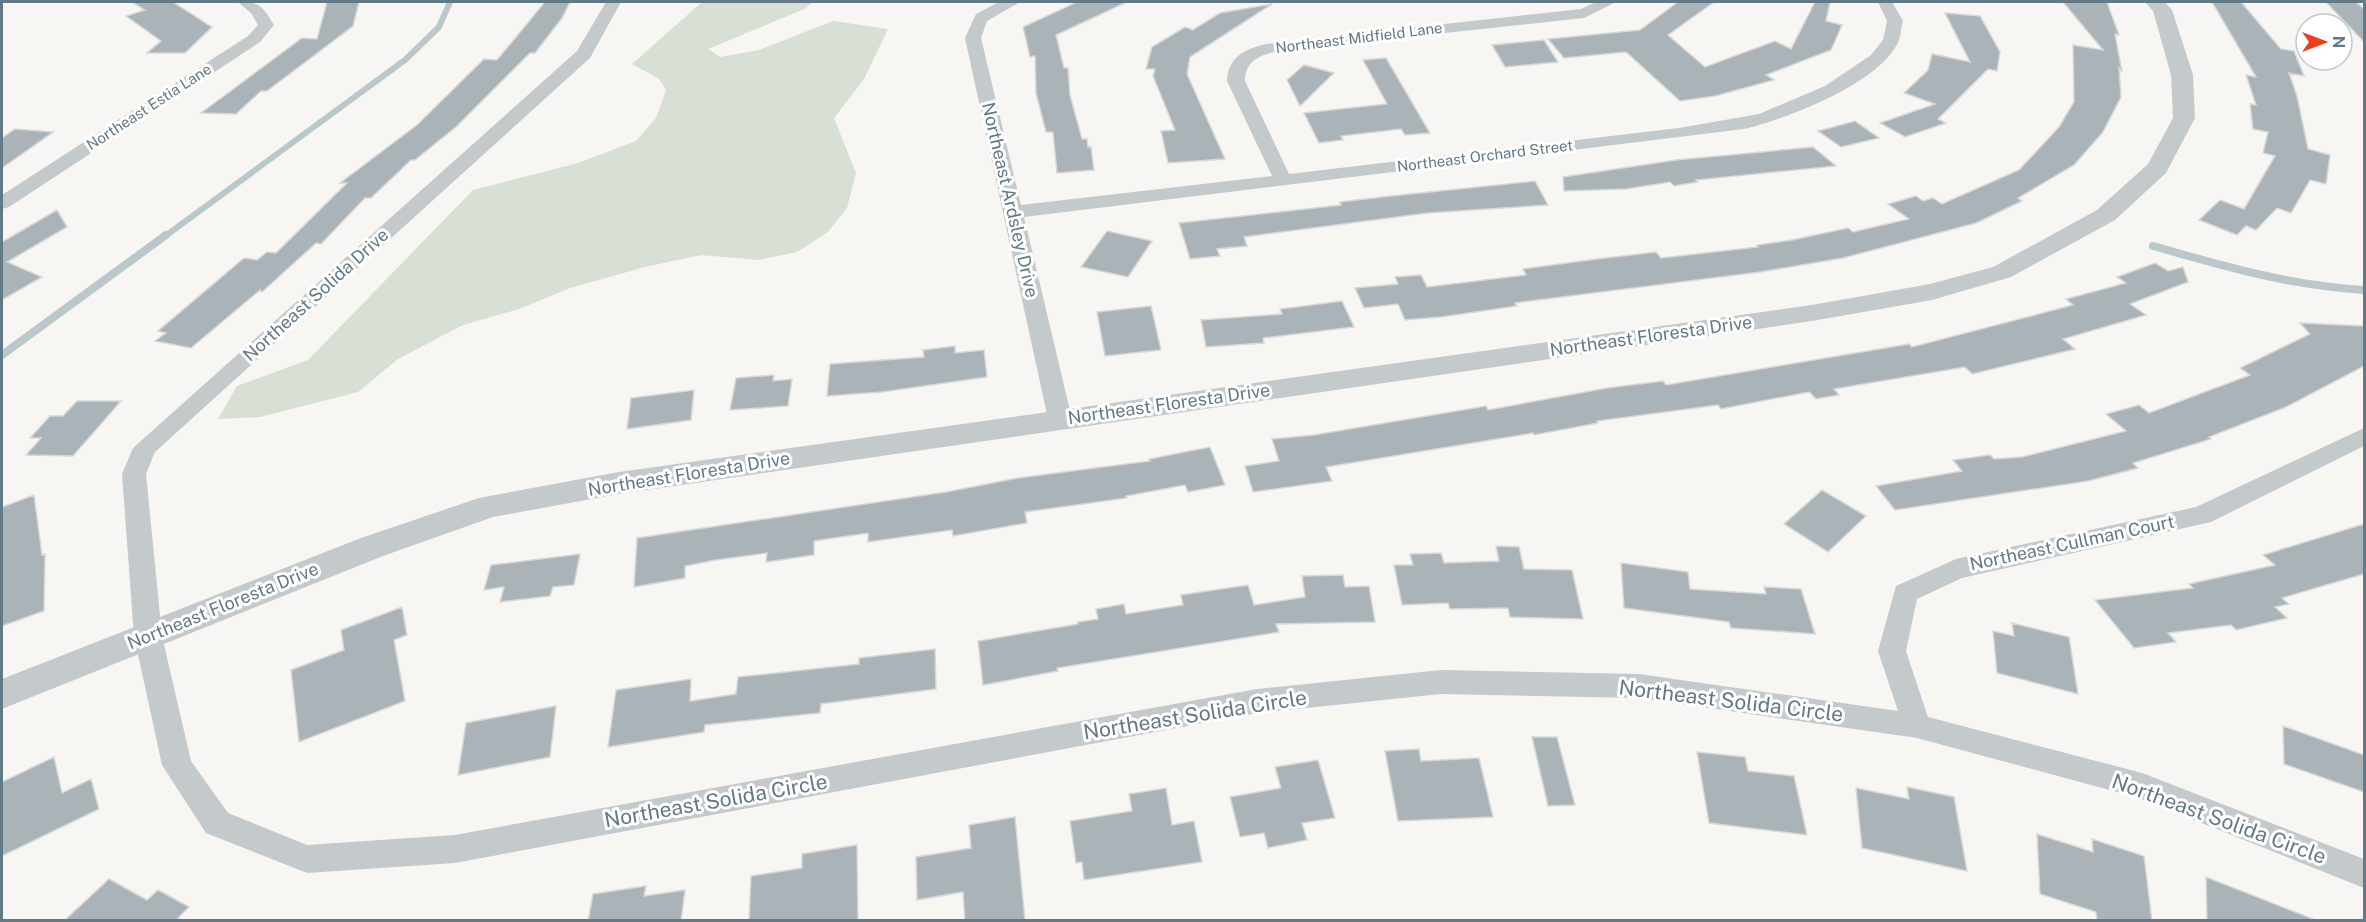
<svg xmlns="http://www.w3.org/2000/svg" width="2366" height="922" font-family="'Public Sans',sans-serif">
<rect width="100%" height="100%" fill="#f7f6f3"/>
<!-- green -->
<path fill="#d8dfd4" d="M 702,2 L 813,2 L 804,9 L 708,49 L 720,57 L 759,50 L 833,21 L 888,29 L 864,79 L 834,118 L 856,173 L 847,208 L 828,232 L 797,252 L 759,260 L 701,255 L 645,267 L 570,288 L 519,309 L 463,325 L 398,359 L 358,392 L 260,417 L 218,419 L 237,386 L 308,360 L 473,190 L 578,163 L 636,141 L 656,118 L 666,90 L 659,79 L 632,64 Z"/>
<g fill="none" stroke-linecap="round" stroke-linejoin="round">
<!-- stream-far1 -->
<path stroke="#bac8cc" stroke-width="6" d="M 164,237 L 405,60 L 439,27 L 450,2"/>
<!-- stream -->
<path stroke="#bac8cc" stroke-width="8" d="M 2153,246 C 2227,267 2287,285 2364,290
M 2,355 L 166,235"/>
</g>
<!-- building -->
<path fill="#aab4b8" stroke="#d8d8d6" stroke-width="1.5" d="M 132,2 L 173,2 L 212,27 L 185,53 L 147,53 L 161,41 L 126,16 L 145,10 Z
M 327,2 L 359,2 L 353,26 L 267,91 L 261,91 L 236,114 L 201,113 L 302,38 L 317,39 Z
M 545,2 L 570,2 L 562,18 L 535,53 L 530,53 L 457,126 L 415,160 L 411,160 L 371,198 L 365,198 L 321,244 L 316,243 L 262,292 L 260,290 L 191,348 L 155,341 L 166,333 L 158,331 L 244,258 L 257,260 L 267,252 L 276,253 L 347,183 L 340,183 L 417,125 L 484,59 L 497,60 Z
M 1077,2 L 1127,2 L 1056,35 L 1064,68 L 1068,68 L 1070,95 L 1082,139 L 1087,139 L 1088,147 L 1091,147 L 1094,170 L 1057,173 L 1053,132 L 1046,132 L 1036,93 L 1035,56 L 1030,57 L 1023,27 Z
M 1678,2 L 1714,2 L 1668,35 L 1705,67 L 1775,41 L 1791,49 L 1815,2 L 1830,2 L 1826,21 L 1842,25 L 1831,50 L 1766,75 L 1774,80 L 1715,96 L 1680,101 L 1626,52 L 1564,58 L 1548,39 L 1640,30 Z
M 2063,2 L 2107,2 L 2119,35 L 2115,34 L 2122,72 L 2119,68 L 2121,97 L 2103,132 L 2074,165 L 2018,198 L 2022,201 L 1976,223 L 1843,258 L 1760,272 L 1515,303 L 1517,306 L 1441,317 L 1405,320 L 1398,304 L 1364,308 L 1355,288 L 1398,284 L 1395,277 L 1421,275 L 1427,287 L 1526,275 L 1523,269 L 1597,259 L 1656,252 L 1661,258 L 1758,247 L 1757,245 L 1792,240 L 1848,228 L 1853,232 L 1909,219 L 1888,204 L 1916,196 L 1923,201 L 1933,198 L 1942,204 L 2019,170 L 2059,127 L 2074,102 L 2073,45 L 2103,50 Z
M 2212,2 L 2241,2 L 2281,49 L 2294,51 L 2304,76 L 2289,73 L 2297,96 L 2308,149 L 2330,155 L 2326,184 L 2310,180 L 2291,213 L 2277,208 L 2256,230 L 2246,226 L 2237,235 L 2199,220 L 2220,200 L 2244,209 L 2275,156 L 2263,153 L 2268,132 L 2253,129 L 2250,104 L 2256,105 L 2246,75 L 2256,77 Z
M 2326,2 L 2356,2 L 2364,9 L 2364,42 Z
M 1272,4 L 1190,57 L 1187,74 L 1225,159 L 1168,163 L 1161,131 L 1175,130 L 1153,76 L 1155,69 L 1146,69 L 1152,47 L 1185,27 L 1193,30 L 1220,13 Z
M 1945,13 L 1980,16 L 2000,52 L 1997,71 L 1988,69 L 1938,119 L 1946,123 L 1905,137 L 1880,123 L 1935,104 L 1904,93 L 1928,70 L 1932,54 L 1970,62 Z
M 1544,40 L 1558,62 L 1505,67 L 1492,45 Z
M 1386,58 L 1430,133 L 1405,135 L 1401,129 L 1341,136 L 1343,140 L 1319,143 L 1304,113 L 1387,104 L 1363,60 Z
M 1304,65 L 1334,73 L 1300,106 L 1287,80 Z
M 1855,121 L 1879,138 L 1841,147 L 1818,131 Z
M 15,129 L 53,132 L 2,168 L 2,138 Z
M 1813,147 L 1836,166 L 1696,180 L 1698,182 L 1674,186 L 1670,182 L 1626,189 L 1564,191 L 1563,177 L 1676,160 Z
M 1535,181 L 1548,205 L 1428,213 L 1244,237 L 1247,246 L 1217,249 L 1220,256 L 1190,259 L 1179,223 L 1341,205 L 1340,202 L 1391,196 Z
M 57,210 L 67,227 L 7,262 L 42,277 L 2,300 L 2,242 Z
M 1107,231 L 1152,241 L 1128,277 L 1081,267 Z
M 2155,263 L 2168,271 L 2183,267 L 2188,282 L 2130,304 L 2146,315 L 2063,339 L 2075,349 L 1972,374 L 1965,367 L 1834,389 L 1839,395 L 1816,399 L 1809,392 L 1721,409 L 1718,405 L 1597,421 L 1598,423 L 1534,435 L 1533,433 L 1326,467 L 1332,481 L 1253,492 L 1245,466 L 1279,461 L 1272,439 L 1314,435 L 1486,406 L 1488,410 L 1607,388 L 1663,381 L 1666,385 L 1909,344 L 1912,347 L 2073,305 L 2066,299 L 2126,283 L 2117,277 Z
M 1342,301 L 1354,327 L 1263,338 L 1264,343 L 1206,347 L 1201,320 L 1282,314 L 1280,309 Z
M 1151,306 L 1161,350 L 1105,356 L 1097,312 Z
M 2300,323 L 2364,326 L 2364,366 L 2286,407 L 2209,437 L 2211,439 L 2133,463 L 2138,468 L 2088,481 L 1895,510 L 1876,486 L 1962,471 L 1953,460 L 1990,455 L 1994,459 L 2022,457 L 2126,431 L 2106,414 L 2139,405 L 2149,413 L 2250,375 L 2240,368 L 2310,334 Z
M 955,346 L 955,353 L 984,350 L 987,377 L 882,392 L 827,396 L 830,364 L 924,357 L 923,350 Z
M 774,375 L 773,381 L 792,379 L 788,406 L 730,410 L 736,378 Z
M 694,390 L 691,420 L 627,429 L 631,398 Z
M 77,401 L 121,401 L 73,456 L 26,455 L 41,438 L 30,438 L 50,416 L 63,416 Z
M 1210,447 L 1225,485 L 1188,492 L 1185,485 L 1126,496 L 1127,498 L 1025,512 L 1027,523 L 953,536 L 952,530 L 868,542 L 868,533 L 814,541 L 814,555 L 766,562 L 767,553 L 716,560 L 685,566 L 685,578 L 634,587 L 637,538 L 946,492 L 1018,478 L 1150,461 L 1149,459 Z
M 1822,490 L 1866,516 L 1828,552 L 1784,524 Z
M 34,495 L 42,555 L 45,554 L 44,611 L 2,626 L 2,507 Z
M 2364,524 L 2364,574 L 2282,598 L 2289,604 L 2275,607 L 2287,618 L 2236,630 L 2231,625 L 2168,633 L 2176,642 L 2134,648 L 2095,600 L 2193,588 L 2189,584 L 2275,565 L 2263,555 Z
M 1496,546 L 1519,547 L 1524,569 L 1572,570 L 1583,619 L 1510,617 L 1508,608 L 1450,609 L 1448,603 L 1402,605 L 1394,565 L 1413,565 L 1410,554 L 1441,553 L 1444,563 L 1499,561 Z
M 580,554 L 574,585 L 553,587 L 550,596 L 500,602 L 504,587 L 484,590 L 491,565 Z
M 1621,563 L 1688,572 L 1690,589 L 1766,594 L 1764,587 L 1801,589 L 1815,634 L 1731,628 L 1729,622 L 1624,608 Z
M 1343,575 L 1345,587 L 1369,586 L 1375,622 L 1276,624 L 1279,632 L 1057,668 L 1058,671 L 983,685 L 978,641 L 1078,624 L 1078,622 L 1098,619 L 1096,609 L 1124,604 L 1126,614 L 1183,605 L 1181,595 L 1248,585 L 1254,605 L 1305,597 L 1302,576 Z
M 402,607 L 407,635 L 394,640 L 405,701 L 299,742 L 291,670 L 344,650 L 341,630 Z
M 2012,623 L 2069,637 L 2078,694 L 1997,673 L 1993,631 L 2014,636 Z
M 935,649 L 936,689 L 821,704 L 820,713 L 705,725 L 704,732 L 608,747 L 616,690 L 691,679 L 690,701 L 736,694 L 738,677 L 859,664 L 859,658 Z
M 556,706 L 550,757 L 458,775 L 466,723 Z
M 2283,726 L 2364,755 L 2364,792 L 2284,764 Z
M 1532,737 L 1557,737 L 1575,805 L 1548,806 Z
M 1419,749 L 1421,761 L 1479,758 L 1493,817 L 1398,821 L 1385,751 Z
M 1697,752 L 1745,757 L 1748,771 L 1794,776 L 1807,835 L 1709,823 Z
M 54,757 L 62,793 L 91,779 L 99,809 L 2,856 L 2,782 Z
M 1318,760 L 1335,818 L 1302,823 L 1307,840 L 1268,848 L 1264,833 L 1240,837 L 1230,797 L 1281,788 L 1275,767 Z
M 1907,787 L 1954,797 L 1967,871 L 1862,848 L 1856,788 L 1909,799 Z
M 1166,788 L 1172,825 L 1194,821 L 1202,862 L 1084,880 L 1082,862 L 1076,863 L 1070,821 L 1132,811 L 1129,794 Z
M 1015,817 L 1025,921 L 965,921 L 963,892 L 917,900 L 916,857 L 971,848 L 969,825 Z
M 2037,834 L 2093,852 L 2092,839 L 2144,856 L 2152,921 L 2097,921 L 2096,912 L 2040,894 Z
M 857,845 L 858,921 L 749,921 L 751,876 L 802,868 L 802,854 Z
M 2206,877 L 2313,919 L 2313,921 L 2207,921 Z
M 109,879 L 147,900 L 158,890 L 189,907 L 178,918 L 183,921 L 64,921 Z
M 646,886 L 644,896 L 685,890 L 681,921 L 588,921 L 593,894 Z"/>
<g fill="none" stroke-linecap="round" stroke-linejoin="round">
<!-- minor -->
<path fill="#c4c9cb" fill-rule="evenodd" d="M 238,2 C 261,2 262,6 274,25 L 260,42 L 9,207 L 2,209 L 2,195 L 248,36 L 258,25 L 251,13 Z
M 606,2 L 621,2 L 590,58 L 155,452 L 146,474 L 162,636 L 191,761 L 228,813 L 307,845 L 455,835 L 1257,689 L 1441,670 L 1639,674 L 1898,711 L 1878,651 L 1896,586 L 1956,559 L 2196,507 L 2364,428 L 2364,446 L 2211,522 L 1962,578 L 1917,599 L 1906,651 L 1928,717 L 2142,773 L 2364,859 L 2364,888 L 2139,798 L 1917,738 L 1639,698 L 1441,694 L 1257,713 L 455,863 L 307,873 L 206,833 L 162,765 L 134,636 L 122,474 L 133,448 L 577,51 Z
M 999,2 L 1020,2 L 987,21 L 981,38 L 1021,205 L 1272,176 L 1227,81 C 1228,57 1245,49 1266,44 L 1581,9 L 1596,2 L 1616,2 L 1584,18 L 1296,49 C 1274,52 1245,53 1245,81 L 1289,174 L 1679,128 L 1759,114 L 1825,86 L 1871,55 L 1883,40 L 1887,21 L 1878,2 L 1892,2 L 1903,21 C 1901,27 1901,34 1899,40 C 1882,83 1786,119 1744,129 L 1024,217 L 1072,419 L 1068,425 L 1060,427 L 1052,425 L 1048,419 L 965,38 L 976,14 Z"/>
<!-- tertiary -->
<path fill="#c4c9cb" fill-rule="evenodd" d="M 2145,2 L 2165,2 L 2172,10 L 2193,75 L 2195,118 L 2166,173 L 2115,220 L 2011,277 L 1932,300 L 1812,321 L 619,494 L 493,517 L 383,556 L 2,709 L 2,679 L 361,538 L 479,498 L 619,472 L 1812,305 L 1930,284 L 1993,267 L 2097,210 L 2148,164 L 2173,118 L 2171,75 L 2153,11 Z"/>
</g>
<g text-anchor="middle" stroke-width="6" stroke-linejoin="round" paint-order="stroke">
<!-- far-street labels -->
<g font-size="15" fill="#637986" stroke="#fff">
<text transform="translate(1359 38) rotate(-7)" y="5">Northeast Midfield Lane</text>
<text transform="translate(149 107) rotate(-33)" y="5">Northeast Estia Lane</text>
<text transform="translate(1485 156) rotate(-7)" y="5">Northeast Orchard Street</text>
</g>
<!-- street labels -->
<g font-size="18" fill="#637986" stroke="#fff">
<text transform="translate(1010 200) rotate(77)" y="6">Northeast Ardsley Drive</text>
<text transform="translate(316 295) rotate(-42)" y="6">Northeast Solida Drive</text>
<text transform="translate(1651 336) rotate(-8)" y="6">Northeast Floresta Drive</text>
<text transform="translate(1169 404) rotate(-8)" y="6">Northeast Floresta Drive</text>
<text transform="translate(689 474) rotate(-9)" y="6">Northeast Floresta Drive</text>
<text transform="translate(2072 543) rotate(-12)" y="6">Northeast Cullman Court</text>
<text transform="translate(223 606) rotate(-22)" y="6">Northeast Floresta Drive</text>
</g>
<!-- near-street labels -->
<g font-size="21" fill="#637986" stroke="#fff">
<text transform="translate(1731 701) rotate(7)" y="7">Northeast Solida Circle</text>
<text transform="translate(1195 715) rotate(-9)" y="7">Northeast Solida Circle</text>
<text transform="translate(716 801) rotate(-10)" y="7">Northeast Solida Circle</text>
<text transform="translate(2219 819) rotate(20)" y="7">Northeast Solida Circle</text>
</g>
</g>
<!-- border -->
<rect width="2366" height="922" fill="none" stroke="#637986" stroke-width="6"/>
<!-- north arrow -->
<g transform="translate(2324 42) rotate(90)"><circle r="28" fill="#ffffff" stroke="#c1c9cf" stroke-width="1.5"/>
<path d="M0-4.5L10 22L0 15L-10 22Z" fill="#ef3e1b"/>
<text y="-9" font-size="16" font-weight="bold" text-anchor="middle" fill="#637986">N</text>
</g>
</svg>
